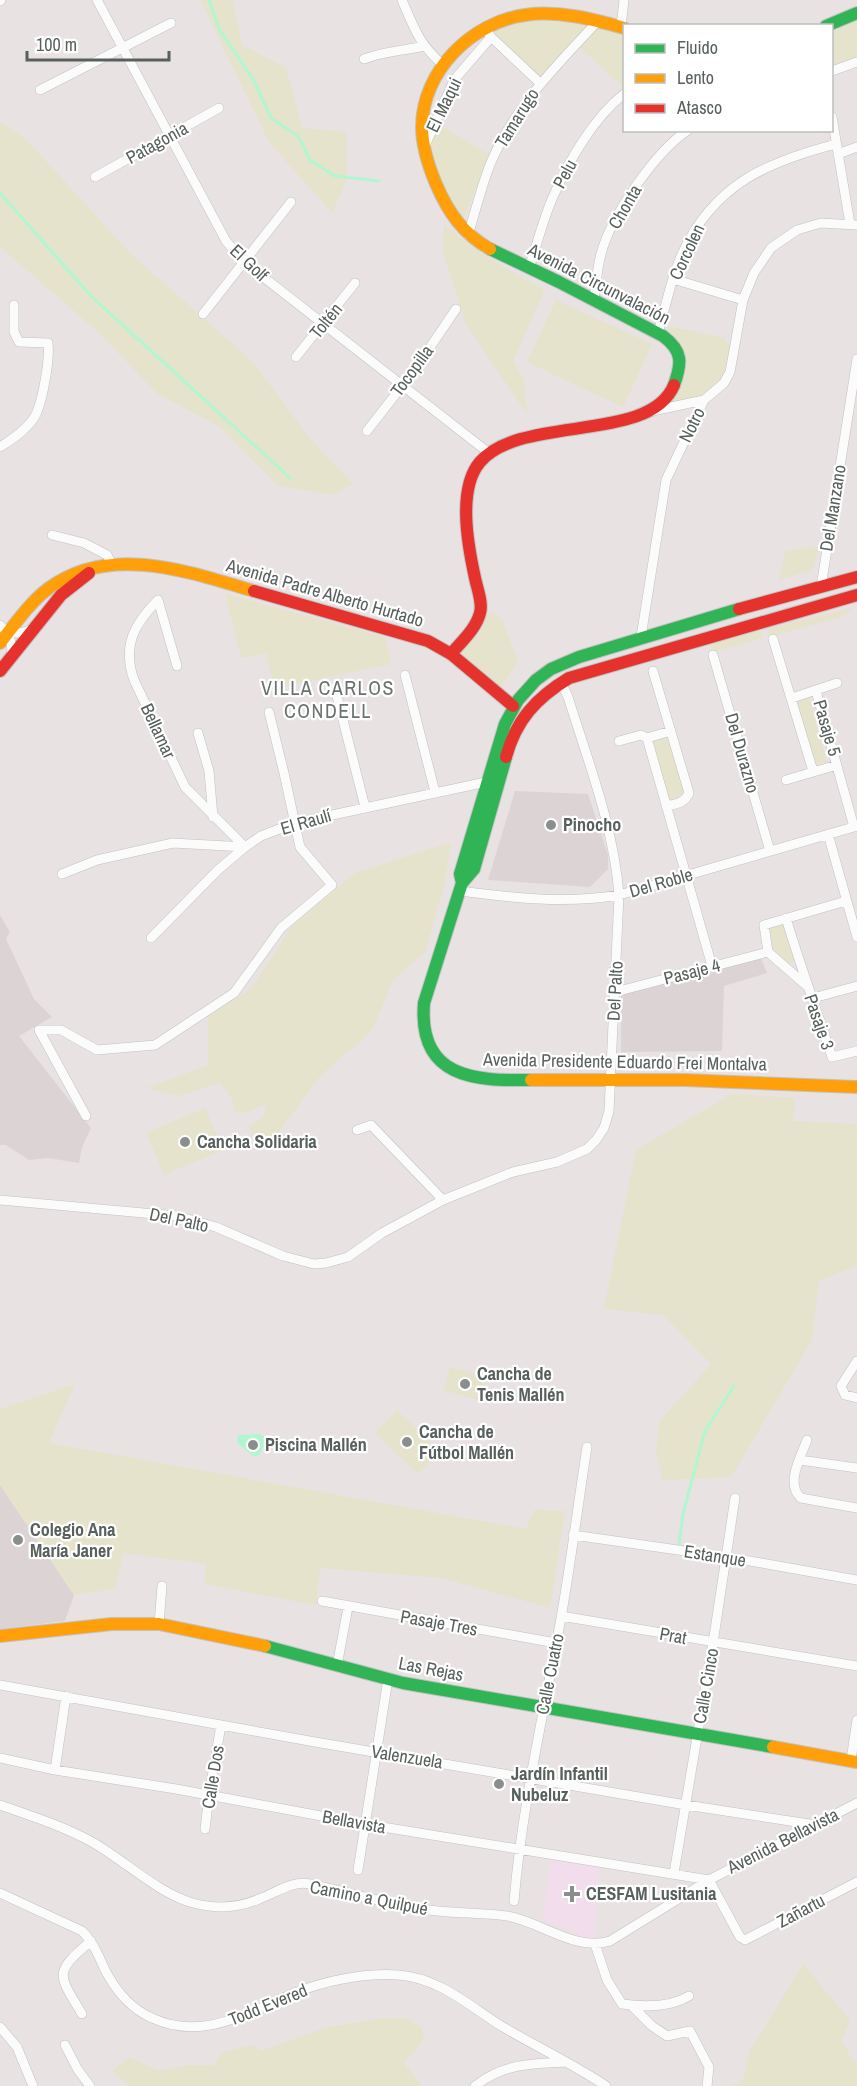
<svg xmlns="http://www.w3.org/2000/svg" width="857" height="2086" font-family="'Archivo Narrow',sans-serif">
<rect width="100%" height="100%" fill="#e8e2e3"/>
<!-- education -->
<path fill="#dcd3d5" d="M 515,791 L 588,794 L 608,855 L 608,869 L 590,887 L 488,880 Z
M 0,915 L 10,932 L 6,939 L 34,999 L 52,1017 L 19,1036 L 91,1128 L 82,1147 L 79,1163 L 48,1158 L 29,1160 L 6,1145 L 0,1145 Z
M 760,956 L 767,973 L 724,986 L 722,1051 L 621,1052 L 621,990 Z
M 0,1485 L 74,1595 L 65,1621 L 0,1629 Z"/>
<!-- medical -->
<path fill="#f2dded" d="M 551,1860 L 599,1867 L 594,1939 L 583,1938 L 573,1931 L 542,1920 Z"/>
<!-- green -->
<path fill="#e5e3cc" d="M 200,0 L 233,0 L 242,45 L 286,68 L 302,128 L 346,132 L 347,180 L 332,213 L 269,142 Z
M 561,19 L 591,24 L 541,78 L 495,36 L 496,29 L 521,20 Z
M 857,20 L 857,56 L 832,65 L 832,31 Z
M 596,26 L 624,35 L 623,87 L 578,46 Z
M 0,122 L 24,137 L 130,253 L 253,362 L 308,436 L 353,484 L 332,495 L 278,486 L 220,427 L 158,394 L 96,330 L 0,247 Z
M 437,123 L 489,155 L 463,220 L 439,176 L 427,143 Z
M 444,224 C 474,250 509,272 545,289 L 513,361 L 524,380 L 527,414 L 466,324 L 443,252 Z
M 556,300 L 652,344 L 623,407 L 527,362 Z
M 668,326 L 724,338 L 730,347 C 721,393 713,395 669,403 C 679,390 690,374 684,357 C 682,349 672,340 666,333 Z
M 819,547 L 813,570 L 778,580 L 786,550 Z
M 225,594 L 385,637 L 391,664 L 275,688 L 266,653 L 241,658 Z
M 853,607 L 843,616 L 769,637 L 767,629 Z
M 491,611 L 502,620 L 518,661 L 501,688 L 460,652 Z
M 760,630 L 763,638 L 712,652 L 710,643 Z
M 809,697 L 827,762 L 815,765 L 796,701 Z
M 668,736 L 685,795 L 669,800 L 652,741 Z
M 451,842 L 445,883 L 425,952 L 393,980 L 374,1026 L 363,1039 L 320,1076 L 273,1140 L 254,1139 L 249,1126 L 263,1117 L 267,1104 L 244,1113 L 235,1112 L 231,1097 L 220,1083 L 178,1096 L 147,1088 L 208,1065 L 208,1016 L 251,989 L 293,925 L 355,873 Z
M 783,921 L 795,960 L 788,965 L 774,954 L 767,925 Z
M 732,1094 L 795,1098 L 793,1121 L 857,1124 L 857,1265 L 819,1281 L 812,1340 L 731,1477 L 663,1480 L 656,1453 L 659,1422 L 711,1364 L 663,1315 L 604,1309 L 636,1150 Z
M 205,1108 L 223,1150 L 164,1175 L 146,1133 Z
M 450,1367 L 487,1377 L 480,1401 L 443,1390 Z
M 75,1384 L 49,1443 L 526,1529 L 534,1510 L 565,1511 L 550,1608 L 442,1578 L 320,1568 L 316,1605 L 204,1584 L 206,1564 L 123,1553 L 115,1589 L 74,1595 L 0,1485 L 0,1409 Z
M 397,1410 L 440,1452 L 418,1474 L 375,1433 Z
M 803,1964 L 850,2020 L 842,2040 L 850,2056 L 857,2063 L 857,2086 L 732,2086 L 743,2080 L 750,2051 Z
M 382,2018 L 406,2018 L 422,2028 L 424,2039 L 404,2063 L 421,2084 L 420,2086 L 130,2086 L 112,2071 L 129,2057 L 159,2071 L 188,2065 L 214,2065 L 221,2053 L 252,2045 L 261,2051 L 325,2028 Z"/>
<!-- water -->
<path fill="#b2f6d1" d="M 259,1434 L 267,1438 L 267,1442 L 258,1456 L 253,1456 L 237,1443 L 238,1435 Z"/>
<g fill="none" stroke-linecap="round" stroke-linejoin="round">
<!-- stream -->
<path stroke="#b2f6d1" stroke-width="3" d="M 209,0 L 219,29 L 253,79 L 271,118 L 299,137 L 310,160 L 335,176 L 379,181
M 0,193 L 91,296 L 290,478
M 679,1544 L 683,1514 L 705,1431 L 734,1386"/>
<!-- street casing -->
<g stroke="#c0c1c0" stroke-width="10">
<path id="street" d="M 97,0 L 226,241 L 244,262 L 489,453
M 402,0 C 414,28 419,44 443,65
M 0,1 L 1,0
M 621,27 L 624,0
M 491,37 L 540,83
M 364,59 C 385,51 402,51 424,46
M 832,71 L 857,62
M 40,90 L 171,23
M 832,117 L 850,224
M 425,146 L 454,80 L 491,37 L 485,28
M 838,154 L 857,147
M 95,177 L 219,108
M 468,235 C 476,210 482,183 492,160 C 516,105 558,64 598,21
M 529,268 C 537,245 543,219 553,197 C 568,162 594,117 624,94
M 673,279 L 743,300
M 594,300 C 596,285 597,269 601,254 C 611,216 655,152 688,130
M 203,314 L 291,202
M 658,333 C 666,306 671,278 682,254 C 714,184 767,162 836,144
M 296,357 L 355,283
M 648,412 L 704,400
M 367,431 L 416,368 L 456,309
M 0,447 C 13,439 31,427 37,412 C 43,397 50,360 48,343 L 19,342 L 14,332 L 14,305
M 52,535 L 84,543 L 107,555 L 112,565
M 821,587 L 857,359
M 158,600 C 134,624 122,646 134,680 L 185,787 L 245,847
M 158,600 L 177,666
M 0,625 C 10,634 12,642 12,655
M 8,632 L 19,633 L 34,629
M 641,637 L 666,480 L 704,400 L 724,383 L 730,372 L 743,300 L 754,273 L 771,248 L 797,230 L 821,223 L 857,225
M 773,639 L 813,771
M 713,655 L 770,851
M 653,671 L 689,793 C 685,803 676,804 666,806
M 405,675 L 435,792
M 816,691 L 854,827
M 337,696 L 365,807
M 792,698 L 837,683
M 671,731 L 647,738 L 712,966
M 198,733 L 209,771 L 213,817
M 619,741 L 641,735 L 647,738
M 786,780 L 837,765
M 828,834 L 857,937
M 62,874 L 97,860 L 173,843 L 245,847
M 460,891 C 513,898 566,904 619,895 L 857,826
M 786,918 C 800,965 817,1011 832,1057 L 857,1051
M 151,938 L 218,870 L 245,847 L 261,836 L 295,823 L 491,781
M 807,986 L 768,952 L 764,925 L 846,901
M 615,992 L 768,952
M 813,998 L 857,986
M 86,1116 L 39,1030 L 61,1030 L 97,1050 L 155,1045 L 234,993 L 281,928 L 332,885 L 300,847 L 284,773 L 269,712
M 357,1130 L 371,1125 L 443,1200
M 0,1200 L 177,1216 L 216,1227 L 283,1256 L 314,1264 L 326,1263 L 348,1257 L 382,1233 L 443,1200 L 513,1172 L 557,1162 L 587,1149 L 596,1140 L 604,1128 L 609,1111 L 619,895 C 614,828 588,761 568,697 L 561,682
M 857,1361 L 841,1386 L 845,1395 L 857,1398
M 807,1440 C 801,1456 785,1484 801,1498 L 857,1508
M 800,1460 L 857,1468
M 573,1535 L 727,1557 L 857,1580
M 322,1601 L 556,1643
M 561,1616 L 857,1666
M 159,1624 L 162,1586
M 337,1666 L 348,1607
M 0,1685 L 315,1742 L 686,1805 L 816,1825
M 0,1758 L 55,1770 L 176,1789 L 364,1824 L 709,1880
M 851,1760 L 857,1720
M 55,1770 L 66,1696
M 0,1805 C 31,1816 63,1826 92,1842 C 124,1860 159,1894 193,1903 C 215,1909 238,1908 259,1899 C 276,1893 292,1880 310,1884 C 346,1892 381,1902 416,1908 C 446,1914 477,1912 507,1916 C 541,1922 576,1952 610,1941 L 709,1880 L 857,1803
M 205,1829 L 209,1795 L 221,1725
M 358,1870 L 388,1679
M 674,1873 L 713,1643 L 735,1498
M 709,1880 L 740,1937 L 745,1940 L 857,1882
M 0,1893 L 82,1931 C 93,1942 99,1956 105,1970 C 115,1989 131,2009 152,2018 C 208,2044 256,2006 308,1988 C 335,1979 369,1973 398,1975 C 440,1978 469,2006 503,2027 C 537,2047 573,2064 606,2086
M 514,1901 C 522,1806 544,1712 561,1618 C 571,1562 578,1504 587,1447
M 595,1944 L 607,1980 L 622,2004 C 644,2007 669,2008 689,1996
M 631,2005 L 652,2026 L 667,2036 L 690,2031 L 709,2067 L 707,2086
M 82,2014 C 58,1974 53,1973 91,1941
M 0,2027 L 17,2047 L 33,2086
M 65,2045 L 78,2070 L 90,2086
M 475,2086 C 504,2063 531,2064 566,2062"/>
</g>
<!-- fast casing -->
<g stroke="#c2c2c2" stroke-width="14">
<path id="fast" d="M 826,26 L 857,13
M 490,249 L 559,282 L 663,336 C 683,351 682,363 674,385
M 506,757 L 474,869 L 462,883 L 424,1003 C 418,1078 474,1081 531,1080
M 462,883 L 460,874 L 505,724 L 518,700 L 536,680 L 551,669 L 579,657 L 739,609
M 265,1646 L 403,1683 L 773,1747"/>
</g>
<!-- slow casing -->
<g stroke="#c2c2c2" stroke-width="14">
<path id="slow" d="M 490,249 C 463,234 448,212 436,184 C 428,165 422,147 422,127 C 422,71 472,22 525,15 C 558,10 592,19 624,28
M 0,643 C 15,624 30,602 49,588 C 110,543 189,572 254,591
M 531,1080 L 685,1080 L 857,1087
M 0,1636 L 112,1624 L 159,1624 L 265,1646
M 773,1747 L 857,1762"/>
</g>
<!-- jam casing -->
<g stroke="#c2c2c2" stroke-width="14">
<path id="jam" d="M 254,591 L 428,641 L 451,654 L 513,706
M 739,609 L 857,577
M 451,654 C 461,642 476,629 480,613 C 483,603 477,588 475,578 C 468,546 457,489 480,462 C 521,414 650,444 674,385
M 0,671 L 61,595 L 89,573
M 506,757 C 516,720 536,698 569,678 L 857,595"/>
</g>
<!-- street -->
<use href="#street" stroke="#fcfbfb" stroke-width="9"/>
<!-- fast -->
<use href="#fast" stroke="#30b455" stroke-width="12"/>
<!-- slow -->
<use href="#slow" stroke="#ff9f0a" stroke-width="12"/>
<!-- jam -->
<use href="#jam" stroke="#e5322d" stroke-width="12"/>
</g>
<!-- markers -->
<g fill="#8a8e8c" stroke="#fff" stroke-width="2">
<circle cx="551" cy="825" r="6"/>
<circle cx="185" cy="1142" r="6"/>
<circle cx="465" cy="1384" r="6"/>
<circle cx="407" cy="1442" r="6"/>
<circle cx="253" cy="1445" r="6"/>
<circle cx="18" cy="1540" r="6"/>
<circle cx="499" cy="1784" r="6"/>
<path d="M569 1885h6v6h6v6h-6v6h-6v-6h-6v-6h6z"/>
</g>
<g text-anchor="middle" stroke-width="4.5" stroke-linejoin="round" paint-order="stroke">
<!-- street labels -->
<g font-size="18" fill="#58605d" stroke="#fff">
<text transform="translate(444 105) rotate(-64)" y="6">El Maqui</text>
<text transform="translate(517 118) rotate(-58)" y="6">Tamarugo</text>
<text transform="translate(157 143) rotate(-29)" y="6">Patagonia</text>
<text transform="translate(565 174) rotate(-62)" y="6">Pelu</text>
<text transform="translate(625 207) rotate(-60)" y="6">Chonta</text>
<text transform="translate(687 252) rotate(-65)" y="6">Corcolen</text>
<text transform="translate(249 263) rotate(43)" y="6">El Golf</text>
<text transform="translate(599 284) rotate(27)" y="6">Avenida Circunvalación</text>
<text transform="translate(326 321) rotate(-51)" y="6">Toltén</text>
<text transform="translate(412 371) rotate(-54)" y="6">Tocopilla</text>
<text transform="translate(692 425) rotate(-64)" y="6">Notro</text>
<text transform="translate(833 508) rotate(-81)" y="6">Del Manzano</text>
<text transform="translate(325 593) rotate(16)" y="6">Avenida Padre Alberto Hurtado</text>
<text transform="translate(827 728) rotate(74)" y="6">Pasaje 5</text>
<text transform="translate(158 731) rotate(65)" y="6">Bellamar</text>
<text transform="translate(742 753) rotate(74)" y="6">Del Durazno</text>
<text transform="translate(306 822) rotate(-16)" y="6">El Raulí</text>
<text transform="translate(661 883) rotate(-16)" y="6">Del Roble</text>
<text transform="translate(692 972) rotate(-14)" y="6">Pasaje 4</text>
<text transform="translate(615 991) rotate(-87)" y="6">Del Palto</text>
<text transform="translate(819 1022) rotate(71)" y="6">Pasaje 3</text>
<text transform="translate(625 1062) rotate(1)" y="6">Avenida Presidente Eduardo Frei Montalva</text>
<text transform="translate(179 1220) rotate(12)" y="6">Del Palto</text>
<text transform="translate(715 1556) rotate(9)" y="6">Estanque</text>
<text transform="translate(439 1623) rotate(10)" y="6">Pasaje Tres</text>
<text transform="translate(673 1636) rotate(10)" y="6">Prat</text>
<text transform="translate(431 1669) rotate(11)" y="6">Las Rejas</text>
<text transform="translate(550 1674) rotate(-79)" y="6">Calle Cuatro</text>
<text transform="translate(706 1686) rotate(-80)" y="6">Calle Cinco</text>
<text transform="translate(407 1757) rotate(9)" y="6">Valenzuela</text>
<text transform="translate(213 1777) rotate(-81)" y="6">Calle Dos</text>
<text transform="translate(354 1822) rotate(10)" y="6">Bellavista</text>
<text transform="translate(783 1841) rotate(-27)" y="6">Avenida Bellavista</text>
<text transform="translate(369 1898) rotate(11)" y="6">Camino a Quilpué</text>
<text transform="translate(801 1911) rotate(-28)" y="6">Zañartu</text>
<text transform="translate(268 2005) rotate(-22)" y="6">Todd Evered</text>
</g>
<!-- poi labels -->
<g font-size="18" font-weight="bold" fill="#58605d" stroke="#fff" text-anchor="start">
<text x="563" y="831">Pinocho</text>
<text x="197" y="1148">Cancha Solidaria</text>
<text x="477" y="1380">Cancha de<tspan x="477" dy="21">Tenis Mallén</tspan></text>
<text x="419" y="1438">Cancha de<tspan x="419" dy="21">Fútbol Mallén</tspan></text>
<text x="265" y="1451">Piscina Mallén</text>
<text x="30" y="1536">Colegio Ana<tspan x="30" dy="21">María Janer</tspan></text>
<text x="511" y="1780">Jardín Infantil<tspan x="511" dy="21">Nubeluz</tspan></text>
<text x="586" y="1900">CESFAM Lusitania</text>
</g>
<!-- neighbourhood labels -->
<g font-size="20" letter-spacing="1.5" fill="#69726e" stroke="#fff">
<text x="328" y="695">VILLA CARLOS<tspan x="328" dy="23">CONDELL</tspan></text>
</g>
</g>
<!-- legend -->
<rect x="623" y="24" width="210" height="108" fill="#ffffff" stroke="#bcbfbe" stroke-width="1.5"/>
<rect x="635" y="44" width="30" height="9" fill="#30b455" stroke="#bcbfbe" stroke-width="1.5"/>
<text x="677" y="54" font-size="18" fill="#58605d">Fluido</text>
<rect x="635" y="74" width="30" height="9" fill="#ff9f0a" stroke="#bcbfbe" stroke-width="1.5"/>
<text x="677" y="84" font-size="18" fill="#58605d">Lento</text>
<rect x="635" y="104" width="30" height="9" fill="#e5322d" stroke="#bcbfbe" stroke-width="1.5"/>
<text x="677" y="114" font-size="18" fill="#58605d">Atasco</text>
<!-- scale -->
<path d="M27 51v9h142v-9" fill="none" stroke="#58605d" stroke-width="3"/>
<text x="36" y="51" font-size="18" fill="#58605d" stroke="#ffffff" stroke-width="4.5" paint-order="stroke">100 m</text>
</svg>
